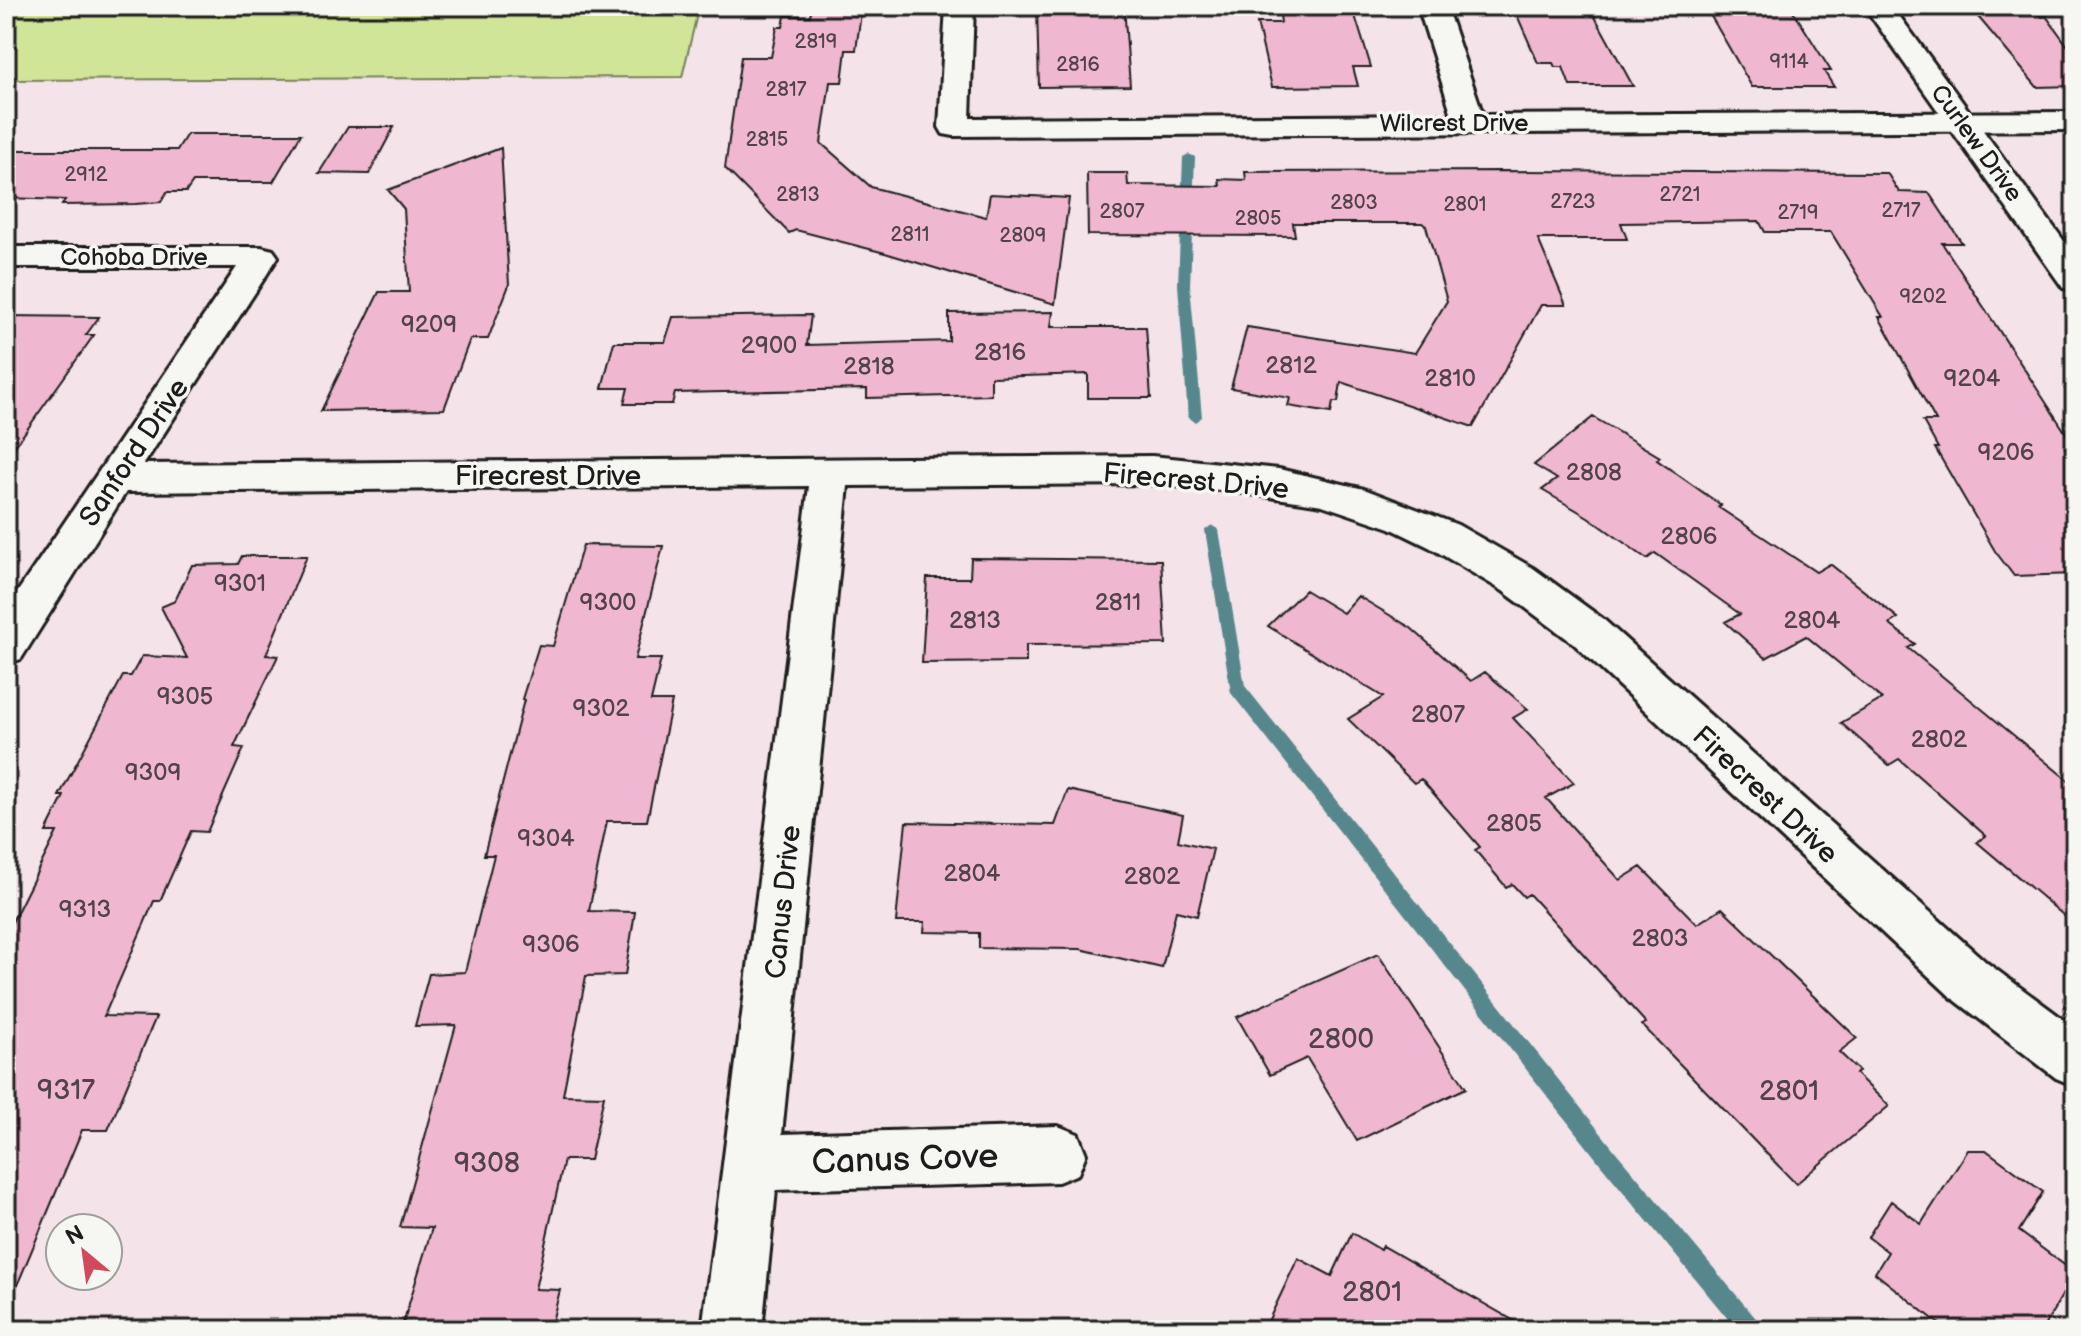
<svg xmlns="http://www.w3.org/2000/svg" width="2081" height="1336" font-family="'Balsamiq Sans',sans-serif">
<rect width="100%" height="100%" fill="#f4e3e8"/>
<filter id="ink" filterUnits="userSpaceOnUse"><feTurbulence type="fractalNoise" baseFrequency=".0125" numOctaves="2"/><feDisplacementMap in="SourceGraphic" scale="16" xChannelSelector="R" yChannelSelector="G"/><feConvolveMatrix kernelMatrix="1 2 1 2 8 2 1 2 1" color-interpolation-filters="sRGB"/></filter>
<g filter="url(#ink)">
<!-- green -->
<path fill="#d1e599" stroke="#76805a" stroke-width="2" d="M 17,6 L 699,6 L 682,77 L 6,80 L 6,9 Z"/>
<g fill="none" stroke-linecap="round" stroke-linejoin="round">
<!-- stream -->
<path fill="#57878c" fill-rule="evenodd" d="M 1189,154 L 1195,157 L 1190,285 L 1202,417 L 1195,422 L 1188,417 L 1178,285 L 1183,157 Z
M 1212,525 L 1219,530 L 1245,686 L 1616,1152 L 1759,1322 L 1762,1330 L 1737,1330 L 1602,1166 L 1231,693 L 1205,530 Z"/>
</g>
<!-- building -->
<path fill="#efb8d0" stroke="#1c1c1c" stroke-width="2" d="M 812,6 L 862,6 L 856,50 L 846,50 L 842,82 L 830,82 L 821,143 L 871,187 L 986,217 L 990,194 L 1069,198 L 1055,304 L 885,253 L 796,230 L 789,233 L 725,168 L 741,57 L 771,57 L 777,27 L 783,27 L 785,16 L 810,16 Z
M 1037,6 L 1124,6 L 1130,86 L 1039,87 Z
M 1279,6 L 1352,6 L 1371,67 L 1353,67 L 1358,86 L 1272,87 L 1257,23 L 1281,23 Z
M 1513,6 L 1589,6 L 1633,86 L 1570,86 L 1563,67 L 1555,67 L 1553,63 L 1538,63 Z
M 1705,6 L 1790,6 L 1831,71 L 1824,71 L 1834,87 L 1752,87 Z
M 1969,6 L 2033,6 L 2042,17 L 2046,16 L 2075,56 L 2075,86 L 2037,87 Z
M 348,127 L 394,127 L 369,174 L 319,173 Z
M 187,134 L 301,134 L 273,182 L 193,182 L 186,192 L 167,192 L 161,202 L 135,204 L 62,205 L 65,200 L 6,198 L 6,150 L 177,150 Z
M 501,148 L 509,285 L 488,339 L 470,339 L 444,409 L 321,411 L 379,292 L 409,292 L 404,209 L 388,190 Z
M 1502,171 L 1887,173 L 1899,192 L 1929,193 L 1962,243 L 1942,243 L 2075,447 L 2075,574 L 2014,576 L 1995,551 L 1935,448 L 1938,448 L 1923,421 L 1936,421 L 1879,317 L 1883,317 L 1831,232 L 1765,232 L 1759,221 L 1621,223 L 1627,239 L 1538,239 L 1566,305 L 1541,305 L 1473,427 L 1341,382 L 1338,402 L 1333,402 L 1331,413 L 1288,406 L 1290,398 L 1231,388 L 1247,327 L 1415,353 L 1447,301 L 1426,226 L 1422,223 L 1293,223 L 1295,236 L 1088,235 L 1087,173 L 1127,173 L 1128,185 L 1220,186 L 1219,179 L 1246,180 L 1245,172 Z
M 1053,312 L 1051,327 L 1146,327 L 1151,398 L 1088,398 L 1088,374 L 991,377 L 991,395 L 867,398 L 867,389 L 675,393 L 672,404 L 624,404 L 628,388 L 602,388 L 614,342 L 665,342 L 673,317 L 811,315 L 807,345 L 949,341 L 949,313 Z
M 6,316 L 99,317 L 86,335 L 94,335 L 6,459 Z
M 1593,417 L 1660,457 L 1657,460 L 1721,505 L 1718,507 L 1816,572 L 1830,564 L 1898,618 L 1889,624 L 1915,644 L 1908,648 L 2075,786 L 2075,925 L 1977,842 L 1986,836 L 1899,759 L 1889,765 L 1841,723 L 1882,699 L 1806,636 L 1766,658 L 1725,622 L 1740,614 L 1655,553 L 1647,559 L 1588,517 L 1542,490 L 1557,479 L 1534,465 Z
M 583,545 L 663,546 L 635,659 L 661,659 L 651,701 L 672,701 L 647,821 L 607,821 L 589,911 L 635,912 L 625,975 L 586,976 L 563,1095 L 604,1096 L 590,1160 L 564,1160 L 535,1289 L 560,1290 L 550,1330 L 401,1330 L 432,1228 L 400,1227 L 456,1025 L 415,1026 L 429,974 L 465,972 L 494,855 L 484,855 L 524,700 L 522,699 L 539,645 L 553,646 Z
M 242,556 L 307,556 L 266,655 L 278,656 L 234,747 L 244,748 L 207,832 L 191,831 L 160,901 L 154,901 L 104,1016 L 156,1017 L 108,1130 L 82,1130 L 6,1312 L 6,934 L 57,832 L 46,832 L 64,796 L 59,796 L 123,676 L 131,676 L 142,656 L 187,658 L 161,607 L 175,601 L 192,565 L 238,564 Z
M 971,558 L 1161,560 L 1166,644 L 1026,645 L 1026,662 L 922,663 L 927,578 L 970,578 Z
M 1305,590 L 1343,613 L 1358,596 L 1411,628 L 1471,681 L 1485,672 L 1528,709 L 1513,718 L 1574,783 L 1546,798 L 1620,880 L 1641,867 L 1697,924 L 1722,908 L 1857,1038 L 1839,1052 L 1859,1071 L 1856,1074 L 1889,1106 L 1796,1184 L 1642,1025 L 1646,1023 L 1529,894 L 1524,897 L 1512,884 L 1506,887 L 1475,850 L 1480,847 L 1421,779 L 1414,783 L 1348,719 L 1383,697 L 1268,626 Z
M 1068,790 L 1183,815 L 1178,841 L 1213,849 L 1197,916 L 1176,911 L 1162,968 L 1080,949 L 979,948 L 979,933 L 924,932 L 925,922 L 896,922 L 906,822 L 1055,825 Z
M 1378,954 L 1466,1088 L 1357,1141 L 1307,1058 L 1270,1075 L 1237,1017 Z
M 1968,1150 L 1986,1150 L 2043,1192 L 2019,1231 L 2075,1273 L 2042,1330 L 1947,1330 L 1875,1273 L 1888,1252 L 1868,1237 L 1891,1201 L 1921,1224 Z
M 1352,1233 L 1381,1250 L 1383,1246 L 1530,1330 L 1264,1330 L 1298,1258 L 1332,1276 Z"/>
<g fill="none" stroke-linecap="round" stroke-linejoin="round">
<!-- minor casing -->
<g stroke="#1c1c1c" stroke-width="6">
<path id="minor" d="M 946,6 L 974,6 L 970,118 L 1452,115 L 1418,6 L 1446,6 L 1483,115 L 2075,112 L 2075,130 L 954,136 L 943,134 L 939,127 Z
M 6,247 L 261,247 L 273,250 L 278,257 L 144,464 L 1152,456 L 1279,469 L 1364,489 L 1458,525 L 1533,568 L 1603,619 L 1987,963 L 2075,1028 L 2075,1086 L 2056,1078 L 1951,997 L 1573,643 L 1503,591 L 1429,547 L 1390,528 L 1322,505 L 1231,491 L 1152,484 L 848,486 L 782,1134 L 1058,1126 L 1078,1134 L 1086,1154 L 1078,1174 L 1058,1182 L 776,1190 L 762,1330 L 702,1330 L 809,486 L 126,492 L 21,659 L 6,664 L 6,609 L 237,267 L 6,267 Z"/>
</g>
<!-- tertiary casing -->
<g stroke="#1c1c1c" stroke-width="6">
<path id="tertiary" d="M 1864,6 L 1892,6 L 2075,256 L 2075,291 L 2063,288 Z"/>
</g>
<!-- minor -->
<use href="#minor" fill="#f6f6f2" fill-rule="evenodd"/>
<!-- tertiary -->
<use href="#tertiary" fill="#f6f6f2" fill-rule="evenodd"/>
</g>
</g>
<g text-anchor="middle" stroke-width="7" stroke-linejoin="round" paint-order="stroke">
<!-- far-number labels -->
<g font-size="20" fill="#514349">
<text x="816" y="48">2819</text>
<text x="1789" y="68">9114</text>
<text x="1078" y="71">2816</text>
<text x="786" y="96">2817</text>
<text x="767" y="146">2815</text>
<text x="86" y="181">2912</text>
<text x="798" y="201">2813</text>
<text x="1680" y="201">2721</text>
<text x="1573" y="208">2723</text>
<text x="1354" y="209">2803</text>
<text x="1465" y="211">2801</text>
<text x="1901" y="217">2717</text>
<text x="1122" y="218">2807</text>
<text x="1798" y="219">2719</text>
<text x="1258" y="225">2805</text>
<text x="910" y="241">2811</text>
<text x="1023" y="242">2809</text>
<text x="1923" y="303">9202</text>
</g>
<!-- far-street labels -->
<g font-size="24" fill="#1c1c1c" stroke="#f6f6f2">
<text x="1454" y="131">Wilcrest Drive</text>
<text transform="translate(1977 143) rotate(54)" y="8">Curlew Drive</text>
<text x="134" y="265">Cohoba Drive</text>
</g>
<!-- number labels -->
<g font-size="24" fill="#514349">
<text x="429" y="332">9209</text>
<text x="769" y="353">2900</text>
<text x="1000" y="360">2816</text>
<text x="1291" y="373">2812</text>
<text x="869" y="374">2818</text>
<text x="1450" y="386">2810</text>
<text x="1972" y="386">9204</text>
<text x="2006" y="460">9206</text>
<text x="1594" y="480">2808</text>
<text x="1689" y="544">2806</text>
<text x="240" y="591">9301</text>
<text x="608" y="610">9300</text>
<text x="1118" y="610">2811</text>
<text x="975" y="628">2813</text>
<text x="1812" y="628">2804</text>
<text x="185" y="704">9305</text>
<text x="601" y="716">9302</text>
<text x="1438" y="722">2807</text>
<text x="1939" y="747">2802</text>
<text x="153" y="780">9309</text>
<text x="1514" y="831">2805</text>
<text x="546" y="846">9304</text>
<text x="972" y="881">2804</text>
<text x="1152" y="884">2802</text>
<text x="85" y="917">9313</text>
<text x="1660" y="946">2803</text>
<text x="551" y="952">9306</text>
</g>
<!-- street labels -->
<g font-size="28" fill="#1c1c1c" stroke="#f6f6f2">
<text transform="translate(133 452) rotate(-56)" y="10">Sanford Drive</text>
<text x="548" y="485">Firecrest Drive</text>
<text transform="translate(1196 480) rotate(5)" y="10">Firecrest Drive</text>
<text transform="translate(1766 794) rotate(43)" y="10">Firecrest Drive</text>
<text transform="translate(782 902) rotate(-84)" y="10">Canus Drive</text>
</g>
<!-- near-number labels -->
<g font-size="28" fill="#514349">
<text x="1341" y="1048">2800</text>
<text x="66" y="1099">9317</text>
<text x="1789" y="1100">2801</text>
<text x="487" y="1172">9308</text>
<text x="1372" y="1301">2801</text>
</g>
<!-- near-street labels -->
<g font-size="34" fill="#1c1c1c" stroke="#f6f6f2">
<text transform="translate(905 1158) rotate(-2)" y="12">Canus Cove</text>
</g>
</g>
<!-- margin -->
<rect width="2081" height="1336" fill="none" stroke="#f6f6f2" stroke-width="32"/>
<rect x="16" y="16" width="2049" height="1304" fill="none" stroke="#1c1c1c" stroke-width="3" filter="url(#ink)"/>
<!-- north arrow -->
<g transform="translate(84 1252) rotate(331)"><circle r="38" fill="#f6f6f2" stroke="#9f9f9c" stroke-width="2"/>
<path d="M0-6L14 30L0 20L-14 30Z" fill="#d1495b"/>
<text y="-12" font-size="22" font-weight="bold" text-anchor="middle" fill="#1c1c1c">N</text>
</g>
</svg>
